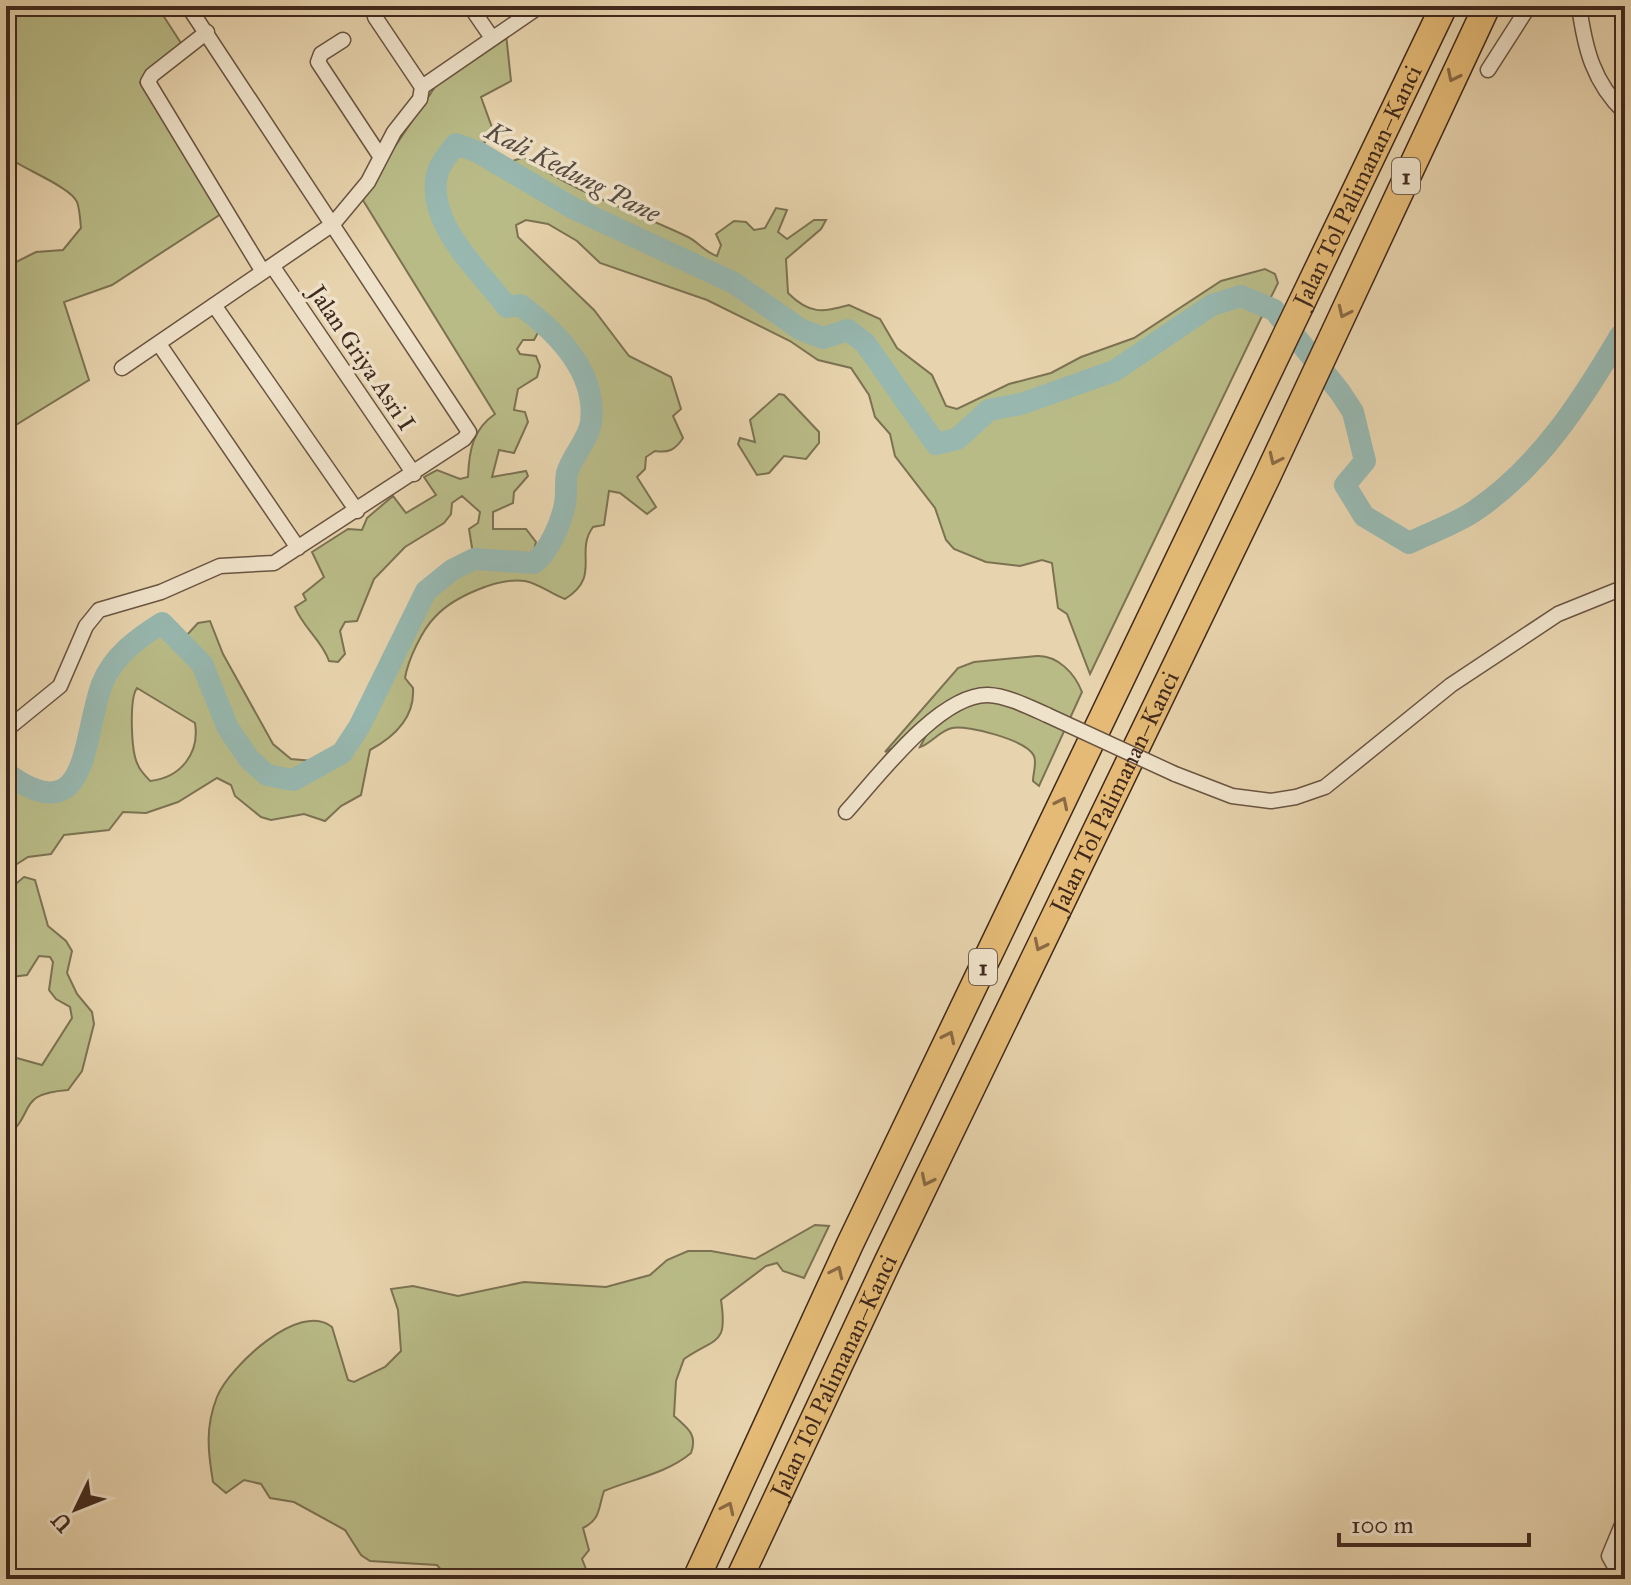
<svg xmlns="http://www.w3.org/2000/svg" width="1631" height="1585" font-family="'IM FELL Great Primer',serif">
<rect width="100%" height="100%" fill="#e7d3ad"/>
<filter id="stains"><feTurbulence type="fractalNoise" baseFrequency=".0025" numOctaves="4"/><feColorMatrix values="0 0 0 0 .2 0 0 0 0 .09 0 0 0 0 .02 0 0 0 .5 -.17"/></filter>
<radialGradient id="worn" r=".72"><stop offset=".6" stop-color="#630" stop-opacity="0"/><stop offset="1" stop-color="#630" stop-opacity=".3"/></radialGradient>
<!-- green -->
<path fill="#b9bb87" stroke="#7c7252" stroke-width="2" fill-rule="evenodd" d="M 157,6 L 181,43 L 140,83 L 224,212 L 112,285 L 64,302 L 89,380 L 6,431 L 6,267 L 36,252 L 63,250 L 81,228 C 80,220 80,210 77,202 C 71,187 21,168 6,156 L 6,79 L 16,75 L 6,34 L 6,7 Z
M 506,34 L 511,81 L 481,97 L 494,133 L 480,147 L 454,139 C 448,147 440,156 435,165 C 411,211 480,278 505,311 L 519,310 L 541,327 L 534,340 L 523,340 L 517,349 L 520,354 L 536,356 L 540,366 L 537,377 L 518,389 L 514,410 L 525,412 L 528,422 L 514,453 L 499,450 L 492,477 L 526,471 L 528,476 L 514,492 L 513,503 L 493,512 L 493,529 L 526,529 L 536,542 L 532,559 L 473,554 L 469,529 L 478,523 L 480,512 L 462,496 L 452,503 L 451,514 L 444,523 L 405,547 L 374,579 L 357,621 L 345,622 L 340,631 L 345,654 L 338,662 L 329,661 C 322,640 303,628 295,607 L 306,600 L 303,594 L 324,577 L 312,552 L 348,529 L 362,530 L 367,518 L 393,496 L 406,513 L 436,495 L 424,477 L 437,470 L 460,479 L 468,477 C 469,450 473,429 495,414 L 361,197 L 443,75 Z
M 458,150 L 476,156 L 569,211 L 732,287 L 798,333 L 823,343 L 848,335 L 861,346 L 935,449 L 959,444 L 991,415 L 1022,409 L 1116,376 L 1214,309 L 1240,301 L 1264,312 L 1090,674 L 1067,614 L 1058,608 L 1052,563 L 1042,560 L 1020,566 L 986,562 L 954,549 L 946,540 L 935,508 L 895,456 L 890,434 L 875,417 L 869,395 L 851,368 L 818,360 L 790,341 L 707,300 L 600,263 L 577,241 L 548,224 L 526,220 L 516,225 L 518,237 L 594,310 L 629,356 L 671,377 L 681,409 L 673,416 L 683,438 C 675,450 669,453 655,451 L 646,457 L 645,469 L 637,477 L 656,507 L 647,514 L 620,493 L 609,491 L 604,525 L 593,527 C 574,553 602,576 565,599 C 551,594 540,584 525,581 C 499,577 453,597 435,617 C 422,630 408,660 405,678 L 413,688 C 415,717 394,737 370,750 L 361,795 L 341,806 L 325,821 L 304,814 L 271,820 L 261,817 L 235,796 L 231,785 L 217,778 L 178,802 L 146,813 L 123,812 L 109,830 L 64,835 L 51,854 L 28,857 L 6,871 L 6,779 C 92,840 87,740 107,686 C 116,660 139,642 161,629 L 198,666 L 224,730 L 246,762 L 265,779 L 294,785 L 345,757 L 363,730 L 430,594 L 455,574 L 475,563 L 535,568 C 553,555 564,528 569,506 C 572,494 569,481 574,470 C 579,455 593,440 596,426 C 606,387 552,298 510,302 C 486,271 427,214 443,171 C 446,164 453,156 458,150 ZM 137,688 L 195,723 C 200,754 180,778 150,781 C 146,776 140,771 138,765 C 131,753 129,699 137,688 Z
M 524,157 C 577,194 629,209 686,236 C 698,241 704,252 717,256 L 721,245 L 716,234 L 734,221 L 746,222 L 754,230 L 765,228 L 776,208 L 787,210 L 778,232 L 787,239 L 814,220 L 826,220 L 821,229 L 786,259 L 788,293 C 810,315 822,312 849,305 L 880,319 L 897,348 L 932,375 L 946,406 L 957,409 L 1009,384 L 1051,373 L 1081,357 L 1134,338 L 1221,281 L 1265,269 L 1275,274 L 1278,283 L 1268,303 L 1241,291 L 1210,301 L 1112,367 L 1019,400 L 987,406 L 954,435 L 938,439 L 868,339 L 849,325 L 824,333 L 802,325 L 737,279 L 573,203 L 507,163 Z
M 779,394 L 784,395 L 819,432 L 819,443 L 806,459 L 784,456 L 769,473 L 757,475 L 738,444 L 740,438 L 755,442 L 750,420 Z
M 210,621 L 223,654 L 273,744 L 291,759 L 313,761 L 292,775 L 269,770 L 253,756 L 232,726 L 206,662 L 181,634 L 187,635 L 198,623 Z
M 1037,656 C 1058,655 1075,674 1082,692 L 1039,786 L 1033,781 C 1033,773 1037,763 1034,756 C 1027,740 968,725 952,728 C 939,731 932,743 920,747 L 928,732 L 885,752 L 958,668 L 974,662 Z
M 24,877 L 35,880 L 48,926 L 66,941 L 72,951 L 67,973 L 77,994 L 92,1012 L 94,1024 L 82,1071 L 68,1090 C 16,1094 37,1111 6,1138 L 6,1055 L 42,1065 L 72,1018 L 70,1007 L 56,999 L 49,990 L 53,962 L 50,957 L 39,956 L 27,975 L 11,977 L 6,995 L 6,892 Z
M 815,1225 L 829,1226 L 804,1278 L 783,1271 L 777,1263 L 766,1266 L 721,1300 C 728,1346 716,1337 684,1359 L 676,1381 L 674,1416 C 687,1428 698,1434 691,1453 C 666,1474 632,1479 604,1491 C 598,1508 601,1519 583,1528 L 589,1550 L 582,1559 L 590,1579 L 449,1579 L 437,1565 L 370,1561 L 361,1555 L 345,1530 L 294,1502 L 270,1498 L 261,1484 L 244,1480 L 226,1493 L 213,1482 C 208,1452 205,1427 217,1397 C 229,1367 300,1300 332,1327 L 348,1380 L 354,1382 L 385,1367 L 401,1351 L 398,1310 L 391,1289 L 413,1286 L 458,1296 L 524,1282 L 606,1287 L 650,1275 L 667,1260 L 688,1251 L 711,1251 L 755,1259 Z"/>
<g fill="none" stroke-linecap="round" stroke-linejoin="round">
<!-- river -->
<path stroke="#97b7af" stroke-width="22" d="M 6,773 C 90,834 82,738 102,684 C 113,656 138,638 162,623 L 202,664 L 228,728 L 249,759 L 267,775 L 293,780 L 342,753 L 359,727 L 426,591 L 452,570 L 474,559 L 534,563 C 549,551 561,524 565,504 C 567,494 565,483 567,473 C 572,456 589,439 591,422 C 597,372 557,332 520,305 L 507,307 C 480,271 423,221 438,171 C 441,162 450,152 456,144 L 478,152 L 571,207 L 734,283 L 800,329 L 823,338 L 848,330 L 865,343 L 936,444 L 957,439 L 989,410 L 1021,404 L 1114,371 L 1212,305 L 1241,296 L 1274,310 L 1340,392 L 1353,412 L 1365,461 L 1345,485 L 1364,516 L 1409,543 C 1431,532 1456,524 1476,510 C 1540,466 1581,402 1620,336 L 1625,336"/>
<!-- minor casing -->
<g stroke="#6a5441" stroke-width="17">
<path id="minor" d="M 470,6 L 492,38
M 1579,6 C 1585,49 1593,82 1625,113
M 375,17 L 422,87
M 207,32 L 152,75 L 148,82 L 263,272
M 343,40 L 321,54 L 318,62 L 380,156
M 1488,70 L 1529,6
M 273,267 L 414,474
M 214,305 L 357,511
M 159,344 L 298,548
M 122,368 L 333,224 L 368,182 L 394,132 L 420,99 L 422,87 L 540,6
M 6,730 L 60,686 L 86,626 L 99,610 L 161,592 L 220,566 L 274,563 L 464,439 L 469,432 L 188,6
M 1175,774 L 1232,796 L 1271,801 L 1296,797 L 1325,787 L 1451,685 L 1558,614 L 1625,587
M 846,812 C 877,778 939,694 988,695 C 1008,696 1029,707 1047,715
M 1622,1579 L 1609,1556 L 1624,1520"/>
</g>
<!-- motorway casing -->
<g stroke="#40291d" stroke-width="29">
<g id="motorway">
<path id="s1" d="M 696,1579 L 850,1244 L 1444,6"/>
<path id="s2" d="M 739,1579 L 888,1261 L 1266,479 L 1487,6"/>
</g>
</g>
<!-- minor -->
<use href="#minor" stroke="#efe2ca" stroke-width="14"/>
<!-- motorway -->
<use href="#motorway" stroke="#e4ba76" stroke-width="26"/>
<!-- minor-bridge casing -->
<g stroke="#6a5441" stroke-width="17" stroke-linecap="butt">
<path id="minor-bridge" d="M 1047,715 L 1175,774"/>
</g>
<!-- minor-bridge -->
<use href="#minor-bridge" stroke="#efe2ca" stroke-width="14"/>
</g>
<!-- one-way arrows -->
<defs><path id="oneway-chevron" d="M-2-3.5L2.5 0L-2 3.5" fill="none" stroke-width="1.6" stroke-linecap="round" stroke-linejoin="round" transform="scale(2)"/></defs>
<g stroke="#8a6a45">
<use href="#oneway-chevron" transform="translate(1453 76) rotate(116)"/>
<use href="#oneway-chevron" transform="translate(1344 312) rotate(115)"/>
<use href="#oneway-chevron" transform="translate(1275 459) rotate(115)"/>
<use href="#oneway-chevron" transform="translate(1062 803) rotate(-64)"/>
<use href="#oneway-chevron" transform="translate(1040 945) rotate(116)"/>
<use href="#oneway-chevron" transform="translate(949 1037) rotate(-64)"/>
<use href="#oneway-chevron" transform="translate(927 1180) rotate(116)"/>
<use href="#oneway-chevron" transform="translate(837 1272) rotate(-65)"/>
<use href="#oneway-chevron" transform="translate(728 1508) rotate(-65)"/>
</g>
<g text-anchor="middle" stroke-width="7" stroke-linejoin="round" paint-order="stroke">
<!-- shield labels -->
<g fill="#efe2ca" stroke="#746051" stroke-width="2">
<rect x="1392" y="158" width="28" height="36" rx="6"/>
<rect x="969" y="949" width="28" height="36" rx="6"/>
</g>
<g font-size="22" font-weight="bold" fill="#40291d">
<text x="1406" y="184">1</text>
<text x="983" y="975">1</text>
</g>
<!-- street labels -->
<g font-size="24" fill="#40291d" stroke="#efe2ca">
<text dy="8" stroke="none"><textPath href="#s1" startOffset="1542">Jalan Tol Palimanan–Kanci</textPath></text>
<text transform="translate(362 358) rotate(56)" y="8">Jalan Griya Asri I</text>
<text dy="8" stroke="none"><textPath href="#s2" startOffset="872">Jalan Tol Palimanan–Kanci</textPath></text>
<text dy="8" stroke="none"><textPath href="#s2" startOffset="224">Jalan Tol Palimanan–Kanci</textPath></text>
</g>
<!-- water labels -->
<g font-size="26" font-style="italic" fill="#564c42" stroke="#efe2ca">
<text transform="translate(573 172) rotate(27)" y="9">Kali Kedung Pane</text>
</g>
</g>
<!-- margin -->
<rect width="1631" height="1585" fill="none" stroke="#e7d3ad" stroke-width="32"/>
<rect x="8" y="8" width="1615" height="1569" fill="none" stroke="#40291d" stroke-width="4"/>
<rect x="16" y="16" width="1599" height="1553" fill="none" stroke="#40291d" stroke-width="2"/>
<!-- north arrow -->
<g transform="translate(76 1509) rotate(227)" stroke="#efe2ca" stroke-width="6" paint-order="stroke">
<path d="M0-6L14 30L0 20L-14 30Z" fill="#40291d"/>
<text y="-12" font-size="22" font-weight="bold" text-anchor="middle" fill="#40291d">U</text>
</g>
<!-- scale -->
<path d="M1339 1533v12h190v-12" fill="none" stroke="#40291d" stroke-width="4"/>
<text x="1351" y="1533" font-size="24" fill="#40291d" stroke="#efe2ca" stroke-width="6" paint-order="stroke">100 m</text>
<rect width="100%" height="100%" filter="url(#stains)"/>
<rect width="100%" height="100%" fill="url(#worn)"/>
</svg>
